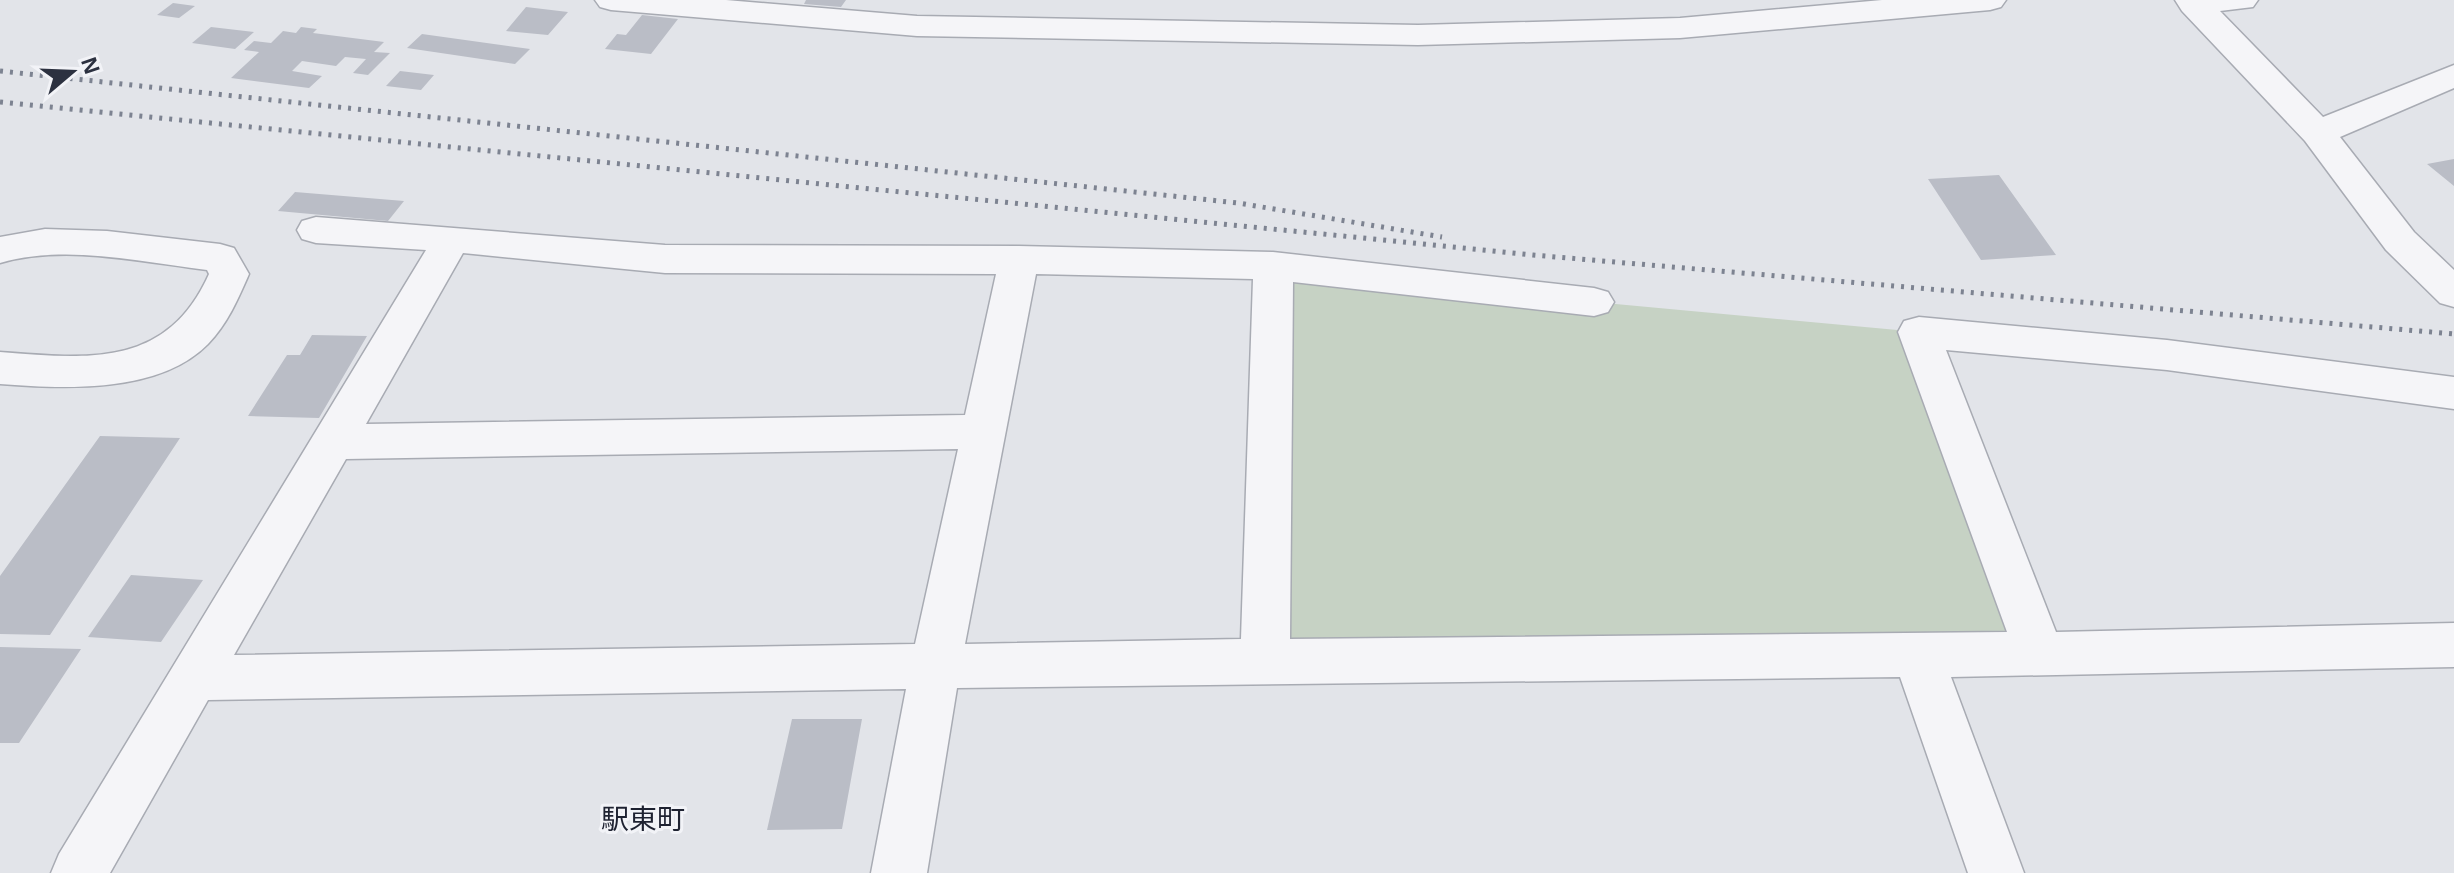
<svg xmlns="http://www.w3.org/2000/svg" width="2454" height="873" font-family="Helvetica,'Noto Sans JP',sans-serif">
<rect width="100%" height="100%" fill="#e2e4e9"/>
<!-- green -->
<path fill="#c6d2c4" d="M 1273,266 L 1594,302 L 1919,332 L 2040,654 L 1265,661 Z"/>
<!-- building -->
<path fill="#babdc6" d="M 806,0 L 846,0 L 841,7 L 804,4 Z
M 173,3 L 195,6 L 179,18 L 157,15 Z
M 526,7 L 568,12 L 548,35 L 506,31 Z
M 642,15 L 678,19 L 651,54 L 605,49 L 617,34 L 626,35 Z
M 211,27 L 254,32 L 235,49 L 192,43 Z
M 301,27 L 317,29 L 313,33 L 384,42 L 374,52 L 390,53 L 368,75 L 353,73 L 366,59 L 345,57 L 336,66 L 302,61 L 292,71 L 322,76 L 309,88 L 231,78 L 259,52 L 244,50 L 254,41 L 271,43 L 283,31 L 296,33 Z
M 422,34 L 530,49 L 515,64 L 407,48 Z
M 400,71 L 434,75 L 421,90 L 386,86 Z
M 2454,159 L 2454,186 L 2427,164 Z
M 1999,175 L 2056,255 L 1981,260 L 1928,179 Z
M 295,192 L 404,201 L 388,221 L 278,211 Z
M 312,335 L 367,336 L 319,418 L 248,416 L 287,355 L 300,355 Z
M 100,436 L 180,438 L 50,635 L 0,634 L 0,576 Z
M 131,575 L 203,580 L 161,642 L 88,637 Z
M 0,647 L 81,649 L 19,743 L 0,743 Z
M 792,719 L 862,719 L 842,829 L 767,830 Z"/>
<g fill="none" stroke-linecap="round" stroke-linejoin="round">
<!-- minor casing -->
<g stroke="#a8abb3" stroke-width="3">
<path id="minor" d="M 595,0 L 726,0 L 917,16 L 1418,25 L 1680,18 L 1882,0 L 2006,0 L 2001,7 L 1990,10 L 1680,38 L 1418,45 L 917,36 L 611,10 L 600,7 Z
M 2175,0 L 2258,0 L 2253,7 L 2220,11 L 2323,117 L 2454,65 L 2454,88 L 2340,137 L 2414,232 L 2454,270 L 2454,307 L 2440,303 L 2386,250 L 2305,141 L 2182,11 Z
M 316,217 L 665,245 L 1019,246 L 1273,252 L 1594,288 L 1608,292 L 1614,302 L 1608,312 L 1594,316 L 1293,282 L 1290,639 L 2007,632 L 1898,332 L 1904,321 L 1919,317 L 2167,340 L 2454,377 L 2454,409 L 2167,370 L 1946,350 L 2056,632 L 2454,623 L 2454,667 L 1951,677 L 2024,873 L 1968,873 L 1900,677 L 957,688 L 927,873 L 871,873 L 906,689 L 208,700 L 110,873 L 51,873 L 59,854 L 426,250 L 316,243 L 302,239 L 297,230 L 302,221 ZM 463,253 L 665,273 L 996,274 L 965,415 L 366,424 ZM 1036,274 L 1253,279 L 1241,639 L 965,644 ZM 958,449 L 915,644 L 234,655 L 346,459 Z
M 45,229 L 107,231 L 220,244 L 234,248 L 249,274 C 238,299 228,323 208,344 C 159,394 64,389 0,384 L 0,352 C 89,359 167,368 209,274 L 207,270 C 140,262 66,244 0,263 L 0,237 Z"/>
</g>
<!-- minor -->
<use href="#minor" fill="#f5f5f8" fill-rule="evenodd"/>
<!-- rail -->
<path stroke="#7d8391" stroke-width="5" stroke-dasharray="3 7" stroke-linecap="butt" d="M 0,71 L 1238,203 L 1442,237
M 0,102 L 1533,255 L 2454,334"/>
</g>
<g text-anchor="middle" stroke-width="6" stroke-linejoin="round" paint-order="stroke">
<!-- near-neighbourhood labels -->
<g font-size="28" fill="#1e2231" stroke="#f2f3f7">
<text x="643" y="829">駅東町</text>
</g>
</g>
<!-- north arrow -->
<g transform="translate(72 72) rotate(71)" stroke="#f2f3f7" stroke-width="6" paint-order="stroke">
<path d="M0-6L14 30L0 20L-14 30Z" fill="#2c3140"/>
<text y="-12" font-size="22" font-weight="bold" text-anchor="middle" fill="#2c3140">N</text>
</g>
</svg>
